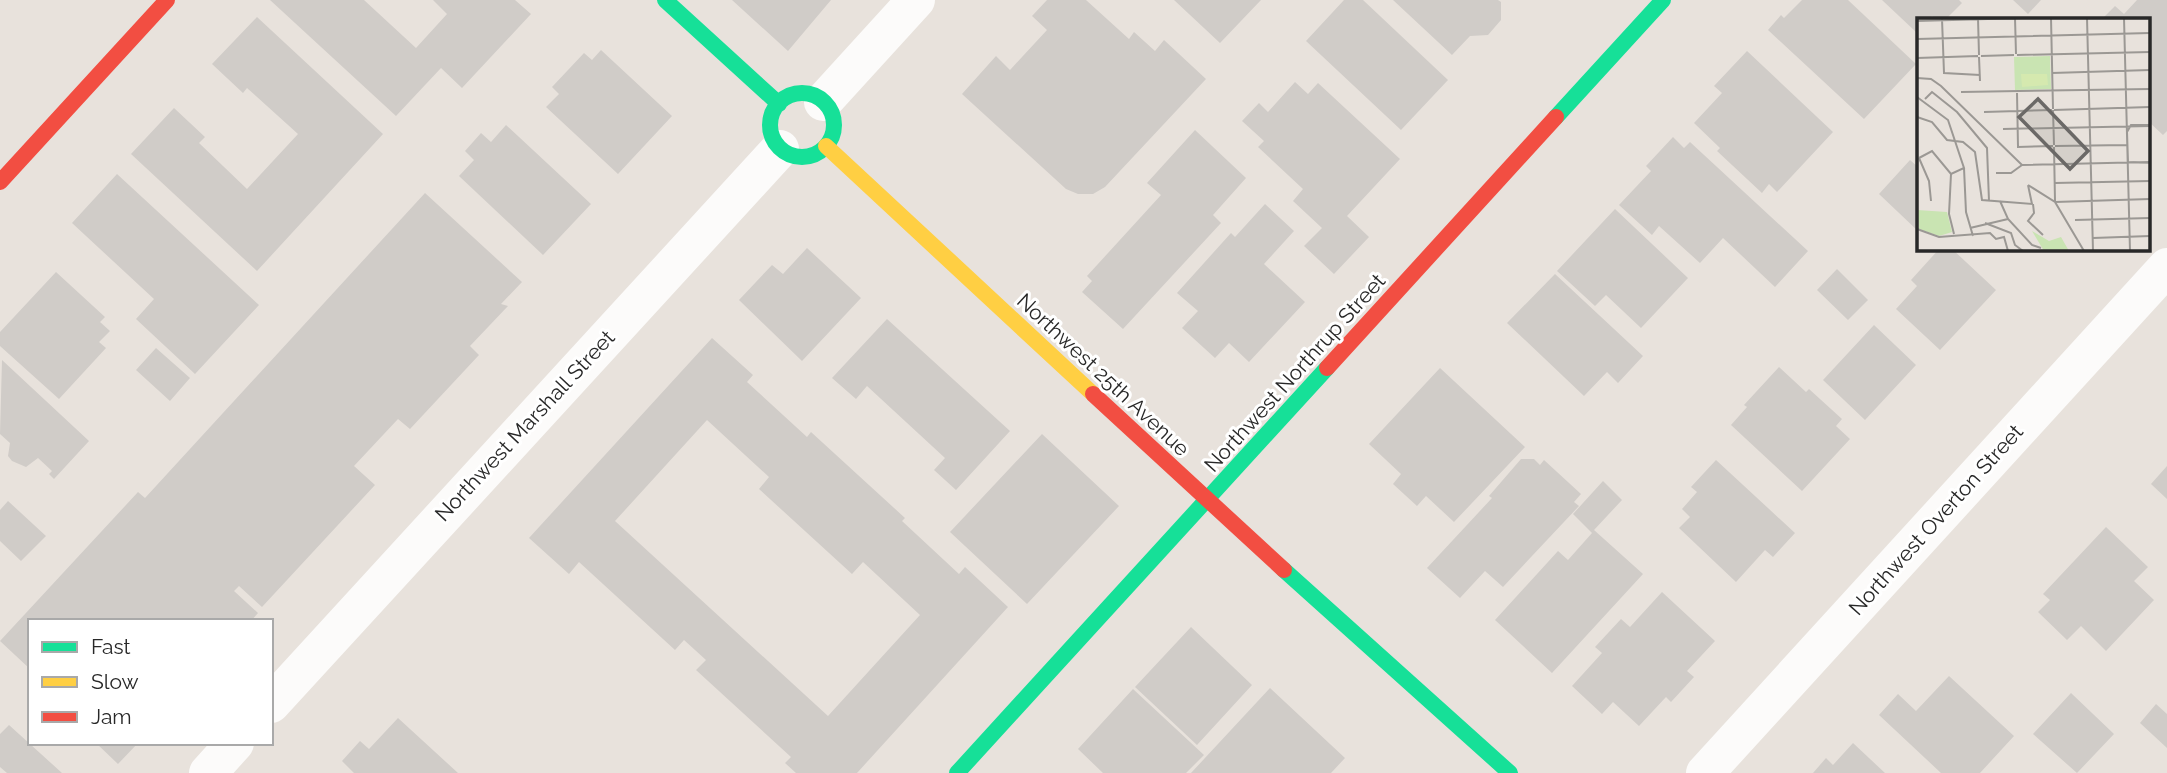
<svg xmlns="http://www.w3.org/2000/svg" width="2167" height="773" font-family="Raleway,sans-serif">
<rect width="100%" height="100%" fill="#e8e2dc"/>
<!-- building -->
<path fill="#d0ccc8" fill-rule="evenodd" d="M 270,0 L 364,0 L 416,48 L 447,14 L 433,0 L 515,0 L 531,14 L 462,88 L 441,68 L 396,116 Z
M 732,0 L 831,0 L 788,51 Z
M 1047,0 L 1086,0 L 1129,39 L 1134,32 L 1155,51 L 1164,40 L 1206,79 L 1105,187 L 1093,194 L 1078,194 L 1066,189 L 962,94 L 996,56 L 1010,70 L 1047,30 L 1032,16 Z
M 1174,0 L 1261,0 L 1220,43 Z
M 1344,0 L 1363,0 L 1448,80 L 1401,130 L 1306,41 Z
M 1393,0 L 1498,0 L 1501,2 L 1501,20 L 1488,35 L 1470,36 L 1452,55 Z
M 1802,0 L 1848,0 L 1916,64 L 1864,119 L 1768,30 L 1781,15 L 1784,18 Z
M 1882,0 L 1959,0 L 1962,3 L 1946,19 L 1936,19 L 1932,16 L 1929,19 L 1918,19 L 1918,30 L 1916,32 Z
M 2013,0 L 2041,0 L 2028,14 Z
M 2137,0 L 2167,0 L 2167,131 L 2163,135 L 2148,121 L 2148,19 L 2102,19 L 2115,6 L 2124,14 Z
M 257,17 L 383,134 L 257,271 L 131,154 L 174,108 L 205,137 L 199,143 L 247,189 L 298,134 L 247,88 L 243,93 L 212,64 Z
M 601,50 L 672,116 L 618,174 L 546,107 L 559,94 L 552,87 L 584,53 L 592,60 Z
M 1747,51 L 1833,132 L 1777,192 L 1769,184 L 1762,193 L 1717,151 L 1720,148 L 1694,123 L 1722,93 L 1714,86 Z
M 1295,82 L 1308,94 L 1318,83 L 1400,159 L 1347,216 L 1369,237 L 1334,274 L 1304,246 L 1322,228 L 1293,201 L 1303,189 L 1258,147 L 1264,141 L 1242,121 L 1259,103 L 1268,112 Z
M 506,125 L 591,204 L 543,255 L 459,176 L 474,160 L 465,151 L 481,133 L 491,142 Z
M 1195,130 L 1246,178 L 1213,215 L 1221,223 L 1123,329 L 1082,292 L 1092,281 L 1087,276 L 1161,195 L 1147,183 Z
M 1673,137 L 1684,148 L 1690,142 L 1808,251 L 1775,287 L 1723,238 L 1700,263 L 1659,226 L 1652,235 L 1619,205 L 1651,171 L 1646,166 Z
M 1910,160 L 1918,167 L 1918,231 L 1879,194 Z
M 117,174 L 259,305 L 195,374 L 136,319 L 154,299 L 72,223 Z
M 425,193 L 522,282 L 501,304 L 508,306 L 470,346 L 479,355 L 410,429 L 398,419 L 354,466 L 375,485 L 262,607 L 239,586 L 234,591 L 258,613 L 251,621 L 30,621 L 30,669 L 0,641 L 138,492 L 145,498 Z
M 1265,204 L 1294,231 L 1264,264 L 1305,302 L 1249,362 L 1229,343 L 1215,358 L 1182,328 L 1198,311 L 1177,293 L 1231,233 L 1235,237 Z
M 1615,209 L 1688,278 L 1641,328 L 1606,295 L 1595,306 L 1557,271 Z
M 807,248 L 861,298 L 802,361 L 739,300 L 772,265 L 783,274 Z
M 1940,248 L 1951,248 L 1996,290 L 1940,350 L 1896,309 L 1917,286 L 1911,280 Z
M 1837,269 L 1868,300 L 1848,320 L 1817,290 Z
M 56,272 L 105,317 L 100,322 L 110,331 L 99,342 L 106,348 L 59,399 L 0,346 L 0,332 Z
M 1555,274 L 1643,356 L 1618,383 L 1607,372 L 1584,396 L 1507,323 Z
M 887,319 L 1010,431 L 956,490 L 934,470 L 945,458 L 867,386 L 856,399 L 832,378 Z
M 1874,325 L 1916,365 L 1865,420 L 1823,380 Z
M 712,338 L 753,375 L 747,382 L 807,437 L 811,432 L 905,518 L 902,521 L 959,574 L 965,567 L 1008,607 L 857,773 L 796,773 L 785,763 L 791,757 L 696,670 L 706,660 L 684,640 L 675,650 L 579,562 L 569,574 L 529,538 ZM 707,420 L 769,477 L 759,489 L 852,574 L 863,562 L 920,615 L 828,716 L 615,521 Z
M 156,348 L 190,378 L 170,401 L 136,370 Z
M 2,360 L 89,441 L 54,479 L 49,474 L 52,471 L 38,458 L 26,467 L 12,461 L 8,456 L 10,443 L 0,434 Z
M 1779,367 L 1806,392 L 1809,389 L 1842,419 L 1836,426 L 1850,439 L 1802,491 L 1731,425 L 1747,407 L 1744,405 Z
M 1440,368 L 1525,447 L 1454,522 L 1426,496 L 1417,506 L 1393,484 L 1401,474 L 1369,444 Z
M 1042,434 L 1119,506 L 1027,604 L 950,532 Z
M 1521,459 L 1534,459 L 1540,465 L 1544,460 L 1581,494 L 1574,502 L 1579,506 L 1503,587 L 1485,571 L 1460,598 L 1427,568 L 1492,498 L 1489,496 Z
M 1716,460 L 1795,533 L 1773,557 L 1765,550 L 1736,582 L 1679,528 L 1690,517 L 1682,509 L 1697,492 L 1691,487 Z
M 2167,466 L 2167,499 L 2151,484 Z
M 1603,481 L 1622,500 L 1594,530 L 1643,574 L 1552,673 L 1495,620 L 1558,551 L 1568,560 L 1592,533 L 1573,514 Z
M 8,501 L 46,536 L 21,561 L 0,541 L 0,510 Z
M 2106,527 L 2148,567 L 2134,581 L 2154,600 L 2106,651 L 2081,626 L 2067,640 L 2038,612 L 2050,600 L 2043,594 Z
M 1662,592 L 1715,641 L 1687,671 L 1694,677 L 1671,702 L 1666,697 L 1639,726 L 1613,702 L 1602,714 L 1572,686 L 1602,653 L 1595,647 L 1621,619 L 1630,627 Z
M 1191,627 L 1252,685 L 1197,745 L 1135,687 Z
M 1949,676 L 2014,736 L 1980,773 L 1941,773 L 1879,715 L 1898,694 L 1916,711 Z
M 1270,688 L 1345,758 L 1331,773 L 1191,773 Z
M 1133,689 L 1204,755 L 1186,773 L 1103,773 L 1078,749 Z
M 2071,693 L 2114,734 L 2077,773 L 2033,734 Z
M 2156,704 L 2167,714 L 2167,748 L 2140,723 Z
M 398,718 L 458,773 L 354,773 L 342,761 L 360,741 L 369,749 Z
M 9,725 L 62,773 L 7,773 L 0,767 L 0,734 Z
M 96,743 L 138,743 L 118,764 Z
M 1853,743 L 1885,773 L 1813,773 L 1826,758 L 1833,765 Z"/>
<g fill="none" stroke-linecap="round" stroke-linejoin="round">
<!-- street -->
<path stroke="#fcfbfa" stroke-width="38" d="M 823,102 L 916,0
M 271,704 L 780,149
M 208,773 L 235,743
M 1705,773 L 2167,267"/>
<!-- fast -->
<path stroke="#16e098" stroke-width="16" d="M 665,0 L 779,104
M770 125a32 32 0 1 1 64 0a32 32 0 1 1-64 0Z
M 1556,117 L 1663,0
M 1284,570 L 1510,773
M 957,773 L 1327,368"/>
<!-- slow -->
<path stroke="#ffcf43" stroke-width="16" d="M 826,146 L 1093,394"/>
<!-- jam -->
<path stroke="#f24e42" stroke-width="16" d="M 0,182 L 167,0
M 1327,368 L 1556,117
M 1093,394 L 1284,570"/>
</g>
<g text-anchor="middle" stroke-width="6" stroke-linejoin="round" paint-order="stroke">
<!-- street labels -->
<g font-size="21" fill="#282828" stroke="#fff">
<text transform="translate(1295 373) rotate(-48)" y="7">Northwest Northrup Street</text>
<text transform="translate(1103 375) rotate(43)" y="7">Northwest 25th Avenue</text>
<text transform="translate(525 426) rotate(-47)" y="7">Northwest Marshall Street</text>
<text transform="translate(1936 520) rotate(-48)" y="7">Northwest Overton Street</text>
</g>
</g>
<!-- overview -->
<g transform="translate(1917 18)">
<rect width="233" height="233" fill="#e8e2dc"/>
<path d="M 133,38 L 134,71 L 98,72 L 97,39 ZM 0,192 L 30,194 L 35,214 L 22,218 L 2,211 ZM 115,213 L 132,223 L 144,219 L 152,233 L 127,233 Z" fill="#c9e4b2"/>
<path d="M 104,56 L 130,56 L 131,67 L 105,69 Z" fill="#d5e9af"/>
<path fill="none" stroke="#9b9894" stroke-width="2" d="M 61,0 L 62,37M 98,0 L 99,36M 134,0 L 136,91M 170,0 L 176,233M 207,0 L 213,233M 25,1 L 27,55 L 63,57M 0,3 L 106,0M 0,21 L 233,15M 100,37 L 233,34M 64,38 L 97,37M 62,39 L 63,63M 0,40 L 61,38M 135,55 L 233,52M 0,60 L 14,61 L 24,68 L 105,147 L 233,144M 44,74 L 233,71M 100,75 L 101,129 L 136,128M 0,79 L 31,102 L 47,150 L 34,156 L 15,133 L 2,140M 8,81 L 15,74 L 40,94 L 70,130 L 72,183M 136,92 L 137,127M 137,92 L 233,89M 67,94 L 135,92M 0,99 L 15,104 L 30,122 L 46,124 L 58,134 L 65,182 L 115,186 L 111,167M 233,107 L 214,107 L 210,114 L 211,144 L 233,145M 86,111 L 233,108M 138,128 L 210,127M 137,129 L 138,183M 2,140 L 12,163 L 14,183M 47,150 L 49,194 L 56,218M 79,155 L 94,155 L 105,147M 34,156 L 32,196 L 37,216M 138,165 L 233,163M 111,167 L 138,184 L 167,233M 83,183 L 91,201 L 115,227 L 124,230M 138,184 L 233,181M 116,186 L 117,195 L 111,203 L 126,217M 158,202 L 233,200M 68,205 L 94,215 L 98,227 L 106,233M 53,210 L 91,201M 0,211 L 22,219 L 73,215 L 79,221 L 87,219 L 91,233M 176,220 L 233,218"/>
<path fill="#6b6967" fill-opacity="0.15" stroke="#6b6967" stroke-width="3.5" d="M 121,81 L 171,133 L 153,151 L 102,99 Z"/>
<rect width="233" height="233" fill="none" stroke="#282828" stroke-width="3.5"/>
</g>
<!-- legend -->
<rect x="28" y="619" width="245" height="126" fill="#ffffff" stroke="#a9a9a9" stroke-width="2"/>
<rect x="42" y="642" width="35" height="10" fill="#16e098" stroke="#a9a9a9" stroke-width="2"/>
<text x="91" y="654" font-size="21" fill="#282828">Fast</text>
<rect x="42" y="677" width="35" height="10" fill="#ffcf43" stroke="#a9a9a9" stroke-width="2"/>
<text x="91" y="689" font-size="21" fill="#282828">Slow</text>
<rect x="42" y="712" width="35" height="10" fill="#f24e42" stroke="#a9a9a9" stroke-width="2"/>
<text x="91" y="724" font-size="21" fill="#282828">Jam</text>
</svg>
